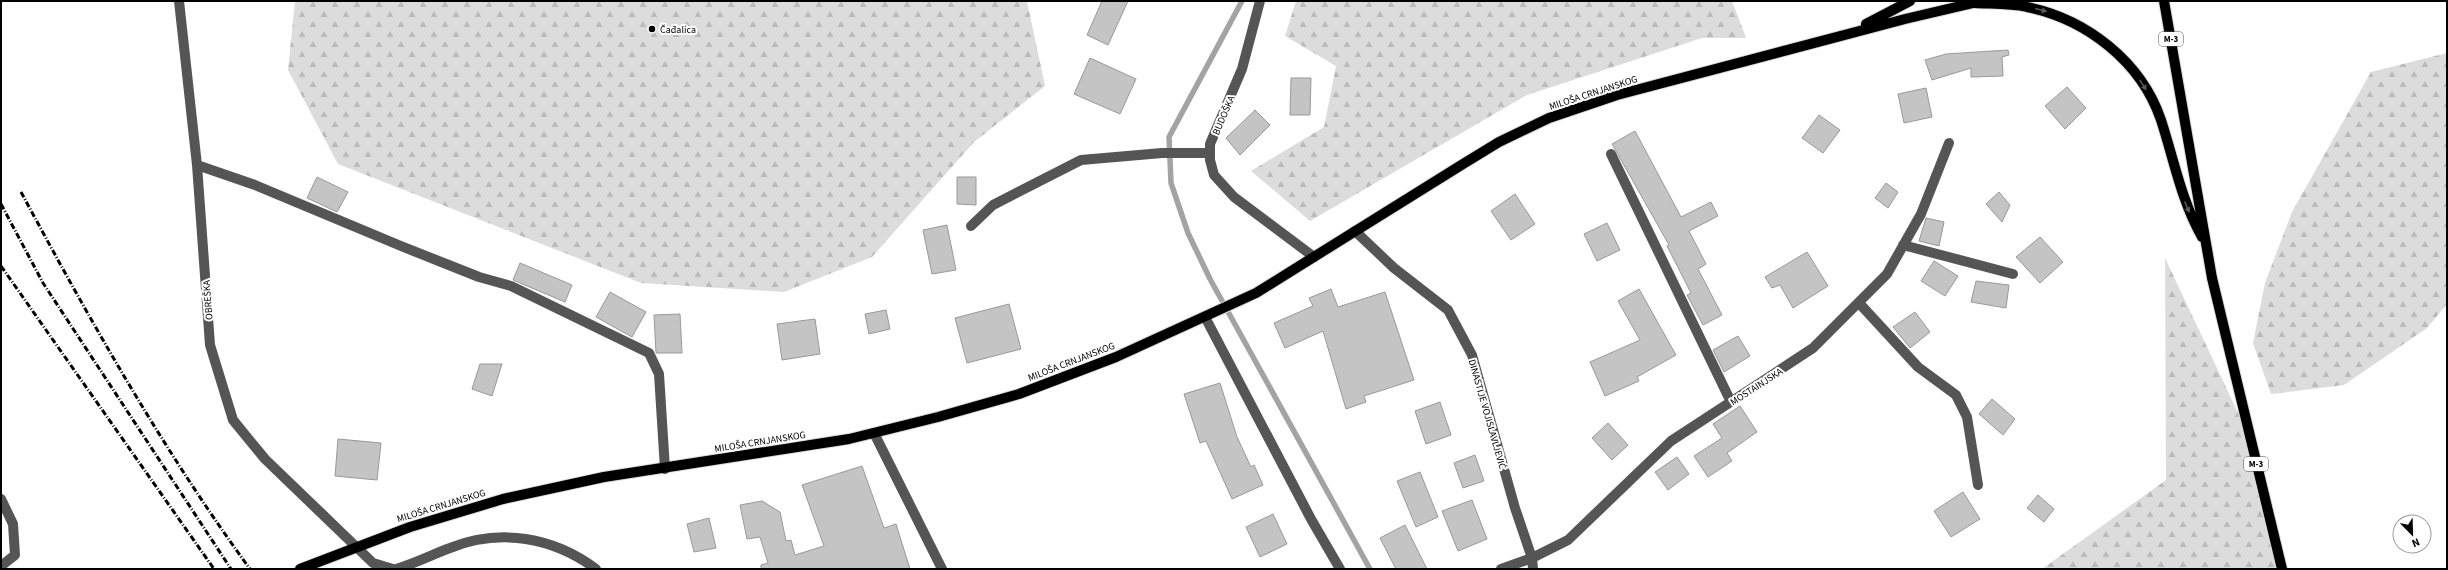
<svg xmlns="http://www.w3.org/2000/svg" width="2448" height="570" font-family="'Source Sans 3',sans-serif">
<defs>
<pattern id="forest-firs" width="22" height="20" patternUnits="userSpaceOnUse"><rect width="22" height="20" fill="#dcdcdc"/><path d="M5 1l3.5 6h-7zM16 11l3.5 6h-7z" fill="#bbb"/></pattern>
</defs>
<rect width="100%" height="100%" fill="#fff"/>
<!-- forest -->
<path fill="url(#forest-firs)" d="M 295,1 L 1027,1 L 1045,86 L 974,142 L 872,257 L 784,292 L 641,283 L 338,164 L 288,70 Z
M 1296,1 L 1732,1 L 1746,38 L 1702,38 L 1527,95 L 1310,221 L 1251,171 L 1324,127 L 1336,66 L 1285,36 Z
M 2447,53 L 2447,304 L 2427,328 L 2344,385 L 2271,394 L 2253,343 L 2265,283 L 2292,212 L 2371,72 Z
M 2165,258 L 2249,436 L 2286,569 L 2042,569 L 2166,480 Z"/>
<g fill="none" stroke-linecap="round" stroke-linejoin="round">
<!-- stream -->
<path stroke="#a3a3a3" stroke-width="5.5" d="M 1242,1 L 1169,137 L 1171,183 L 1188,233 L 1210,279 L 1370,569"/>
</g>
<!-- building -->
<path fill="#c4c4c4" stroke="#999" d="M 1102,1 L 1128,1 L 1108,45 L 1087,35 Z
M 2008,50 L 2009,55 L 2002,57 L 2003,76 L 1971,77 L 1971,68 L 1932,80 L 1925,60 L 1946,54 Z
M 1090,58 L 1136,79 L 1120,114 L 1074,94 Z
M 1291,78 L 1311,78 L 1310,115 L 1290,115 Z
M 2067,87 L 2086,108 L 2065,129 L 2045,106 Z
M 1926,88 L 1932,117 L 1904,123 L 1898,94 Z
M 1255,110 L 1270,125 L 1240,155 L 1226,138 Z
M 1819,115 L 1840,130 L 1823,153 L 1802,138 Z
M 1635,131 L 1681,217 L 1711,202 L 1718,216 L 1689,231 L 1706,264 L 1698,269 L 1722,315 L 1703,325 L 1687,295 L 1691,293 L 1667,246 L 1669,245 L 1612,144 Z
M 317,177 L 348,192 L 337,212 L 307,198 Z
M 957,177 L 976,177 L 976,205 L 957,204 Z
M 1886,183 L 1898,192 L 1888,208 L 1875,198 Z
M 1999,192 L 2010,205 L 2002,222 L 1986,204 Z
M 1515,194 L 1535,224 L 1511,240 L 1491,211 Z
M 1926,218 L 1944,222 L 1939,246 L 1919,241 Z
M 1607,223 L 1620,250 L 1597,261 L 1584,234 Z
M 947,225 L 956,270 L 932,274 L 923,230 Z
M 2040,237 L 2063,262 L 2040,283 L 2016,257 Z
M 1807,252 L 1828,286 L 1793,308 L 1780,285 L 1772,288 L 1765,277 Z
M 1934,261 L 1958,276 L 1945,296 L 1921,281 Z
M 520,263 L 572,285 L 565,302 L 513,280 Z
M 1976,281 L 2009,285 L 2006,308 L 1971,302 Z
M 1331,289 L 1338,307 L 1385,292 L 1414,380 L 1364,396 L 1366,402 L 1346,409 L 1323,331 L 1285,348 L 1274,323 L 1313,306 L 1309,298 Z
M 1639,289 L 1676,355 L 1637,377 L 1639,381 L 1605,396 L 1590,362 L 1640,340 L 1618,301 Z
M 610,292 L 646,312 L 632,337 L 596,317 Z
M 1009,304 L 1021,349 L 967,363 L 955,318 Z
M 886,310 L 890,329 L 869,334 L 865,314 Z
M 1915,312 L 1930,332 L 1910,348 L 1893,327 Z
M 680,314 L 682,353 L 656,353 L 654,315 Z
M 815,319 L 820,354 L 782,360 L 777,324 Z
M 1738,336 L 1750,356 L 1724,372 L 1713,350 Z
M 480,364 L 502,364 L 492,396 L 472,389 Z
M 1220,383 L 1237,437 L 1251,467 L 1254,465 L 1263,485 L 1232,499 L 1206,441 L 1200,443 L 1184,394 Z
M 1992,399 L 2015,419 L 2003,435 L 1979,414 Z
M 1440,402 L 1451,435 L 1426,444 L 1415,411 Z
M 1740,406 L 1757,432 L 1727,453 L 1732,461 L 1708,477 L 1694,456 L 1722,438 L 1713,424 Z
M 1608,423 L 1628,445 L 1612,460 L 1592,438 Z
M 338,439 L 381,443 L 377,480 L 335,476 Z
M 1475,455 L 1484,481 L 1463,488 L 1454,463 Z
M 1677,457 L 1689,474 L 1668,490 L 1655,472 Z
M 862,466 L 884,528 L 896,524 L 910,569 L 761,569 L 761,565 L 768,563 L 760,537 L 747,539 L 740,505 L 762,501 L 780,512 L 786,541 L 791,540 L 795,555 L 824,546 L 802,485 Z
M 1420,472 L 1438,517 L 1416,527 L 1397,481 Z
M 1963,492 L 1980,519 L 1951,537 L 1934,511 Z
M 2038,495 L 2054,509 L 2044,522 L 2027,508 Z
M 1472,500 L 1487,539 L 1458,551 L 1442,511 Z
M 1273,514 L 1287,544 L 1260,557 L 1246,527 Z
M 709,518 L 716,548 L 694,552 L 687,524 Z
M 1405,525 L 1427,569 L 1396,569 L 1380,538 Z"/>
<g fill="none" stroke-linecap="round" stroke-linejoin="round">
<!-- major casing -->
<g stroke="#dbdbdb" stroke-width="12">
<path id="major" d="M 2164,1 L 2212,278 L 2282,569
M 1975,3 C 1992,4 2010,3 2027,7 C 2086,19 2141,61 2161,120 C 2174,160 2181,200 2202,237
M 1866,24 L 1910,1
M 300,569 L 410,527 L 503,499 L 604,477 L 849,439 L 938,417 L 1019,394 L 1116,357 L 1256,293 L 1463,164 L 1499,142 L 1549,118 L 1617,95 L 1905,19 L 1982,1"/>
</g>
<!-- minor -->
<path stroke="#555" stroke-width="10" d="M 179,1 L 197,165 L 210,345 L 233,420 L 265,459 L 373,563 L 393,569
M 1260,1 L 1242,69 L 1210,144 L 1210,160 L 1214,175 L 1234,197 L 1314,257
M 1611,154 L 1731,402
M 197,165 L 255,185 L 401,246 L 479,277 L 511,286 L 649,353 L 659,374 L 665,469
M 971,226 L 993,205 L 1081,160 L 1162,153 L 1210,153
M 1355,231 L 1394,268 L 1448,310 L 1472,355 L 1515,508 L 1532,558 L 1533,569
M 1903,245 L 2013,274
M 1859,303 L 1918,367 L 1956,395 L 1967,417 L 1978,485
M 1205,317 L 1311,519 L 1340,569
M 874,433 L 942,569
M 1,499 L 13,524 L 15,555 L 1,566
M 396,569 C 416,563 431,555 450,548 C 500,528 553,537 596,569
M 1501,569 L 1532,558 L 1568,540 L 1671,441 L 1813,348 L 1887,274 L 1921,214 L 1949,143"/>
<!-- major -->
<use href="#major" stroke="#000" stroke-width="10"/>
<!-- rail -->
<path stroke="#000" stroke-width="3" stroke-dasharray="6 2 1 2" stroke-linecap="butt" d="M 21,192 C 91,322 163,450 250,569
M 1,204 L 43,283 L 231,569
M 1,266 L 214,569"/>
</g>
<!-- one-way arrows -->
<defs><path id="oneway-solid" d="M-6-.8H1V-3.2L6.5 0L1 3.2V.8H-6Z"/></defs>
<g fill="#595959">
<use href="#oneway-solid" transform="translate(2041 10) rotate(15)"/>
<use href="#oneway-solid" transform="translate(2143 85) rotate(57)"/>
<use href="#oneway-solid" transform="translate(2187 207) rotate(67)"/>
</g>
<!-- markers -->
<circle fill="#000" stroke="#fff" stroke-width="1.5" cx="652" cy="29" r="4"/>
<g text-anchor="middle" stroke-width="4" stroke-linejoin="round" paint-order="stroke">
<!-- shield labels -->
<g fill="#fff" stroke="#4c4c4c" stroke-width="1">
<rect x="2159" y="32" width="24" height="14" rx="3"/>
<rect x="2244" y="457" width="24" height="14" rx="3"/>
</g>
<g font-size="9" font-weight="bold" fill="#000">
<text x="2171" y="42">M-3</text>
<text x="2256" y="467">M-3</text>
</g>
<!-- poi labels -->
<g font-size="10" fill="#000" stroke="#fff" text-anchor="start">
<text x="660" y="33">Čađalica</text>
</g>
<!-- street labels -->
<g font-size="10" fill="#000" stroke="#fff">
<text transform="translate(1593 92) rotate(-18)" y="4">MILOŠA CRNJANSKOG</text>
<text transform="translate(1223 115) rotate(-67)" y="4">BUDOŠKA</text>
<text transform="translate(207 300) rotate(-94)" y="4">OBREŠKA</text>
<text transform="translate(1071 361) rotate(-21)" y="4">MILOŠA CRNJANSKOG</text>
<text transform="translate(1756 386) rotate(-33)" y="4">MOSTAINJSKA</text>
<text transform="translate(1488 414) rotate(74)" y="4">DINASTIJE VOJISLAVLJEVIĆ</text>
<text transform="translate(760 441) rotate(-9)" y="4">MILOŠA CRNJANSKOG</text>
<text transform="translate(441 505) rotate(-17)" y="4">MILOŠA CRNJANSKOG</text>
</g>
</g>
<!-- border -->
<rect width="2448" height="570" fill="none" stroke="#000000" stroke-width="4"/>
<!-- north arrow -->
<g transform="translate(2412 534) rotate(157)"><circle r="19" fill="#ffffff" stroke="#999999"/>
<path d="M0-3L7 15L0 10L-7 15Z" fill="#000000"/>
<text y="-6" font-size="11" font-weight="bold" text-anchor="middle" fill="#000000">N</text>
</g>
</svg>
